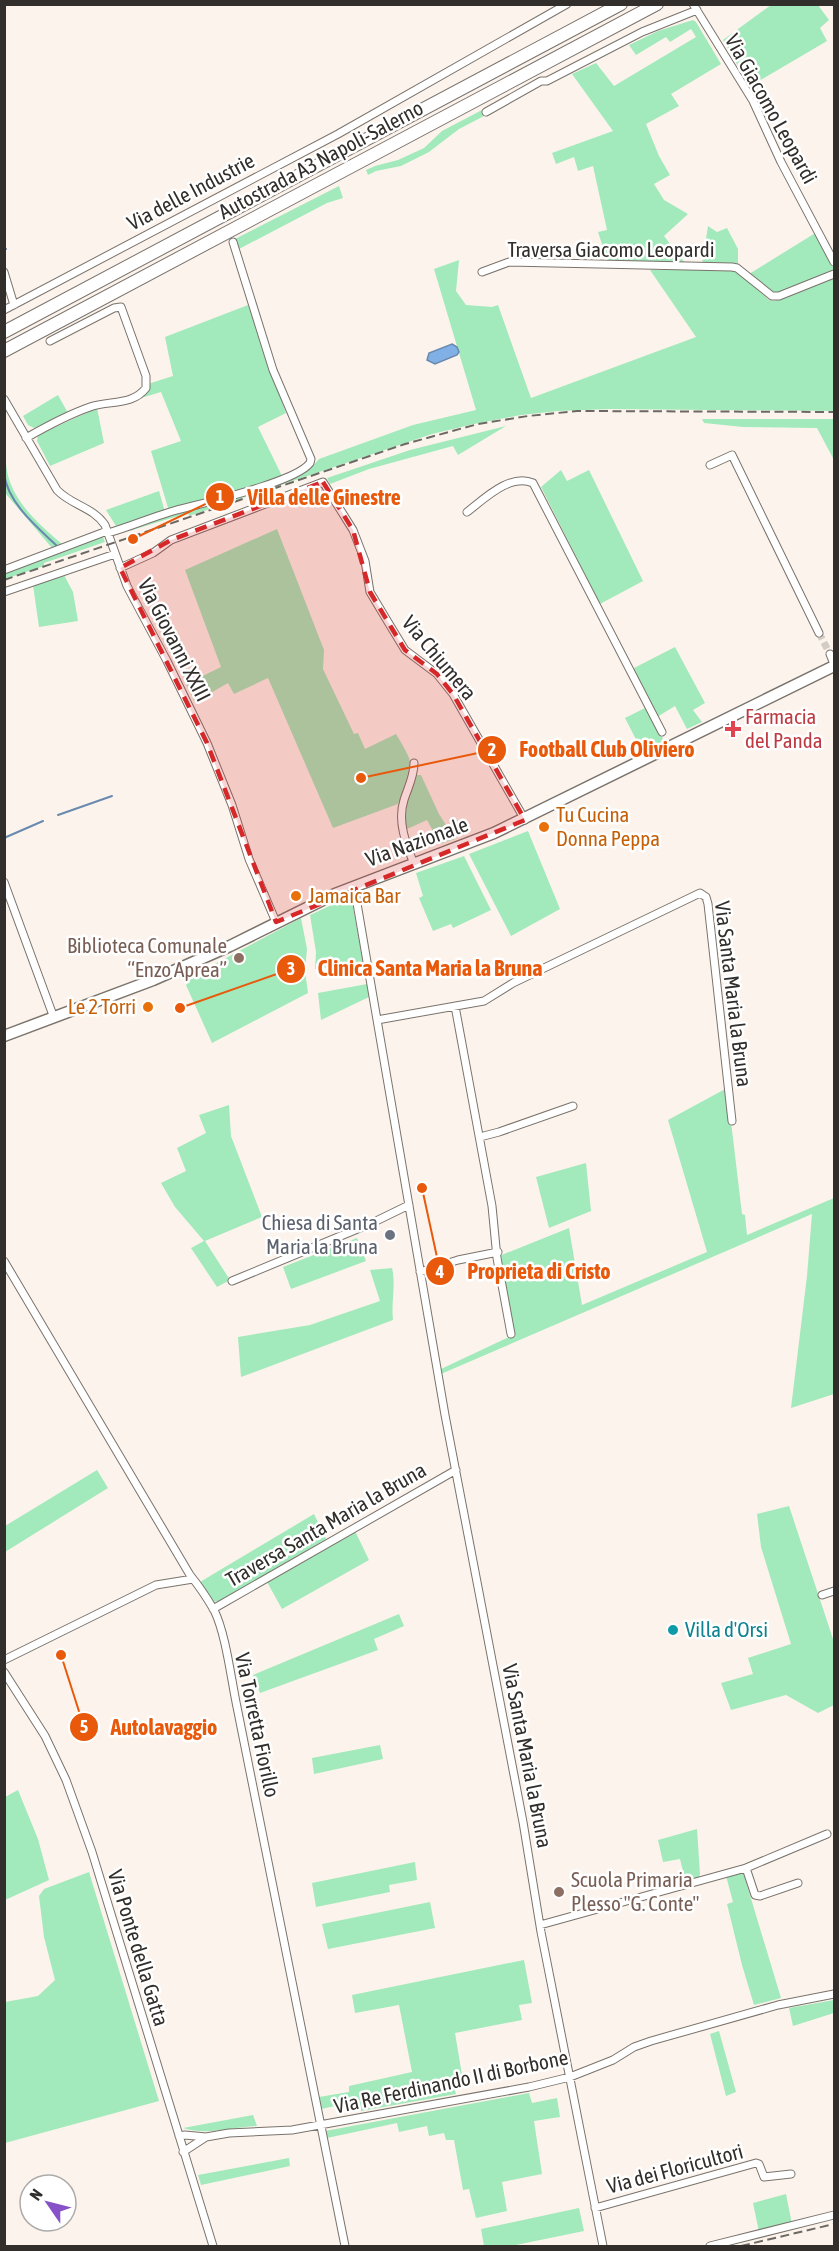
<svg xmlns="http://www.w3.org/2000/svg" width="839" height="2251" font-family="'Asap Condensed',sans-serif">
<rect width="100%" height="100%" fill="#fcf4ec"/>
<!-- green -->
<path fill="#a2e9bb" d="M 771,5 L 818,5 L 829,20 L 820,28 L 827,41 L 747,88 L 748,83 L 723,40 Z
M 693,20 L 696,22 L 721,64 L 671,94 L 679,106 L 646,124 L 659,156 L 670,175 L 654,184 L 664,200 L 688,214 L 664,236 L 685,263 L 608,262 L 598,232 L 607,230 L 593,166 L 578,171 L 574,157 L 556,164 L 552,153 L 613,131 L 572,74 L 596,63 L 614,86 L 696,37 L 691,29 L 670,42 L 666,37 L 636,55 L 629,45 L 658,31 Z
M 482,110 L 486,115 L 459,129 L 429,152 L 401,166 L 376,171 L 368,175 L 366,170 L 375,166 L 398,160 L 424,148 L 442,131 Z
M 339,186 L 343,198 L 327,203 L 239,249 L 235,239 Z
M 708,226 L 717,232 L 727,228 L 738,249 L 738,266 L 729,263 L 702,264 Z
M 817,232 L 834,269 L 779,294 L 773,295 L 749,274 Z
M 459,260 L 456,291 L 466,305 L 492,307 L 498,305 L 531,398 L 696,337 L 650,270 L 736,270 L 769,300 L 774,301 L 834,277 L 834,411 L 610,409 L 558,411 L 521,415 L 474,424 L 432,434 L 189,516 L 188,513 L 129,531 L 129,529 L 165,516 L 284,481 C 298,476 309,471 319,459 L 413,425 L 476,410 L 434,269 Z
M 248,305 L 286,413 L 258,427 L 282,476 L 255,487 L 169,511 L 151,451 L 181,441 L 161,392 L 141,398 L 151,383 L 173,376 L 165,337 Z
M 58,395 L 68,413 L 34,428 L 28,425 L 23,416 Z
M 97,408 L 104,443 L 50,466 L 37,441 L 38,435 Z
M 702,419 L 834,419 L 834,460 L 817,428 L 743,427 L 704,423 Z
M 506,426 L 458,455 L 453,446 L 369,469 L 330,484 L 327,478 L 410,450 Z
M 4,449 C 6,459 6,472 10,482 C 19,507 42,527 62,544 L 52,548 L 6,494 Z
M 561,470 L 567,481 L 589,470 L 643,581 L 600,604 L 541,487 Z
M 159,491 L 165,512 L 116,526 L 106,510 Z
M 277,529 L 324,650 L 323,669 L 354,734 L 358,733 L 365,749 L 396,734 C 417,769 415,767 398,804 L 333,828 L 268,678 L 234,694 L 228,683 L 195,702 L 186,684 L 221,667 L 185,570 Z
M 102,535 L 105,542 L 44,563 L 44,566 L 5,579 L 5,573 Z
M 64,575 L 73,592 L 78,621 L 39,627 L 33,585 Z
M 675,647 L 705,703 L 693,710 L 702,722 L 687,729 L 675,706 L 657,717 L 632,669 Z
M 647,707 L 664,741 L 642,751 L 625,718 Z
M 416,775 L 421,775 L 439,814 L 455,839 L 440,844 L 427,820 L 405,830 C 402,810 409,794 416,775 Z
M 528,831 L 560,909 L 511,936 L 469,854 Z
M 464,856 L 491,910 L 453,928 L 451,924 L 433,931 L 419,898 L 423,896 L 416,873 Z
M 351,896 L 363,962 L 315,969 L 316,952 L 310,915 Z
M 301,918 L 307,949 L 305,971 L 308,993 L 212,1043 L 186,985 L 194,975 Z
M 367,984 L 369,997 L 321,1020 L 318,993 Z
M 727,1088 L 742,1214 L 745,1215 L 747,1235 L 834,1198 L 834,1394 L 791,1408 L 807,1276 L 812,1214 L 441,1374 L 441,1369 L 513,1335 L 499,1256 L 569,1228 L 582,1305 L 707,1252 L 668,1120 Z
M 229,1105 L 231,1136 L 262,1217 L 205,1241 L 230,1280 L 217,1287 L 191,1248 L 204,1241 L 175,1207 L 161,1183 L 186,1171 L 177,1148 L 206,1133 L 199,1115 Z
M 586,1163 L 591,1211 L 549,1228 L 536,1177 Z
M 357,1238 L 366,1261 L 291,1289 L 283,1267 Z
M 392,1268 C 396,1285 391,1302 393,1320 L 241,1377 L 238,1337 L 310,1325 L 380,1301 L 370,1270 Z
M 97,1470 L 108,1488 L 5,1552 L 5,1526 Z
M 789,1506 L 834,1642 L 834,1705 L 818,1713 L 786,1695 L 731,1710 L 721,1683 L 753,1674 L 748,1658 L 791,1644 L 761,1547 L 757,1514 Z
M 314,1514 L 326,1539 L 221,1601 L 211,1602 L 200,1582 Z
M 355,1531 L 369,1560 L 282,1609 L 267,1582 Z
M 399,1614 L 404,1626 L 374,1639 L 378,1650 L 260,1693 L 253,1675 Z
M 380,1745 L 383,1759 L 314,1774 L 312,1758 Z
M 18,1790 L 38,1839 L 49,1880 L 5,1900 L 5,1797 Z
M 697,1829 L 700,1874 L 699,1877 L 686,1883 L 680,1859 L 663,1862 L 658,1840 Z
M 415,1862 L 417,1880 L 389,1885 L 390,1892 L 316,1907 L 312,1883 Z
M 89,1872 L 159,2101 L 5,2143 L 5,2002 L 38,1996 L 55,1980 L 44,1937 L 39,1896 L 44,1889 Z
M 743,1872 L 781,1998 L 754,2005 L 742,1965 L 727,1904 L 733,1902 L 726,1876 Z
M 430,1902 L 435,1928 L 328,1949 L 322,1924 Z
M 524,1960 L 532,2003 L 519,2005 L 522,2020 L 455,2033 L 463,2081 L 453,2084 L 456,2094 L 361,2111 L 359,2101 L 321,2109 L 319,2097 L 349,2092 L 349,2086 L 412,2072 L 399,2005 L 355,2013 L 352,1995 Z
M 834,2000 L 834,2013 L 793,2026 L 789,2008 Z
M 719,2031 L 736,2092 L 726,2096 L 710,2034 Z
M 529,2093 L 532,2103 L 557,2098 L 560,2117 L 534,2121 L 542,2174 L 502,2182 L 507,2211 L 476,2218 L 469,2189 L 463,2190 L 454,2140 L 446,2140 L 444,2133 L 429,2136 L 427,2126 L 399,2132 L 397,2123 L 327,2138 L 325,2131 Z
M 253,2115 L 257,2126 C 232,2127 207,2136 183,2128 Z
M 289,2158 L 290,2166 L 201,2185 L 198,2175 Z
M 786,2194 L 792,2224 L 759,2232 L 753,2203 Z
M 579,2208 L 584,2231 L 511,2246 L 484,2246 L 481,2229 Z"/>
<!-- water -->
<path fill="#81b0e7" stroke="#6989af" stroke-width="1.5" d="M 452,344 L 457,347 L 459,352 L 457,355 L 435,364 L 427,360 L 429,353 Z"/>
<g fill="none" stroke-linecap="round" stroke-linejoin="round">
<!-- stream -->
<path stroke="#6989af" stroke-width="2" d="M 4,248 L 6,249
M 4,474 C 8,503 36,526 56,545
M 58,815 L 112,796
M 4,838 L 43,821"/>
<!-- minor-tunnel -->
<path stroke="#d3ccc5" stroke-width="7" stroke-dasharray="7 3.5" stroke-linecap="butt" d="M 819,633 L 830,654"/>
<!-- minor casing -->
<g stroke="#7a736c" stroke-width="9">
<path id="minor" d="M 693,4 L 753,101 L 781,162 L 834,262
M 486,112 L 541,81 L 547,81 L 642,32 L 697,10
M 4,272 L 14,305
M 482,272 L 509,262 L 732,267 L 737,268 L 772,296 L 779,296 L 834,274
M 4,310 L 338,134 L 567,4
M 4,399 L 57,490 C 71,505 93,507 105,525 L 127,586 L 167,661 L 207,743 L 232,805 L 249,859 L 276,922
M 26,438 C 47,426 67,415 90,407 C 110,400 132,406 146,388 L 146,376 L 121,307 L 114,308 L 50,341
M 710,465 L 732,455 L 819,633
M 467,512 C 484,499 510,473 533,483 L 662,732
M 108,533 C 129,527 150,518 170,512 C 198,504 295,483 310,463 L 311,459 L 273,370 L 233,242
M 120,568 L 153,553 L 171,540 L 323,482 L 353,530 L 365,561 L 370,592 L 391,627 L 405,650 L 437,674 L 453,694 L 525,820
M 4,570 L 107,531
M 4,592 L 115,554
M 830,654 L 834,664
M 414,763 C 414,777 408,787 404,800 C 397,821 406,844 414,864
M 4,882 L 54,1018
M 354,886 L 445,1415 L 523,1822 L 541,1932 L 603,2246
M 455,1006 L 492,1206 L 497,1258 L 511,1334
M 377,1020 L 484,1001 L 513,983 L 700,893 L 706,897 L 708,904 L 732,1121
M 480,1137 L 499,1132 L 573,1106
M 4,1261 L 190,1575 C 199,1586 207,1598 214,1610 C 226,1634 231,1679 237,1707 L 345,2246
M 420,1272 L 458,1260 L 498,1252
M 232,1281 L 372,1223 L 409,1205
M 822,1595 L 834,1591
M 213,1609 L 456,1470
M 4,1660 L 156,1585 L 193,1579
M 4,1672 L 45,1736 L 66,1780 L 92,1852 L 213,2246
M 746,1868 L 755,1895 L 760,1896 L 798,1883
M 540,1925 L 746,1868 L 827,1834
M 179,2136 L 185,2135 L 206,2137 L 183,2152
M 206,2137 L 229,2133 L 292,2130 L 529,2087 L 570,2077 L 613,2060 L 634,2047 L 651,2041 L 778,2005 L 834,1994
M 595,2208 L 756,2163 L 759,2164 L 764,2177 L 791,2174
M 710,2246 L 834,2215"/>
</g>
<!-- primary casing -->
<g stroke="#7a736c" stroke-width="13">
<path id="primary" d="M 4,1036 L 153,980 L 230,946 L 335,894 L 494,833 L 834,666"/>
</g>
<!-- motorway casing -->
<g stroke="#7a736c" stroke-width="14">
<path id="motorway" d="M 4,332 L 621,4
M 4,351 L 657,4"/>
</g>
<!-- minor -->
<use href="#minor" stroke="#fff" stroke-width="7"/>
<!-- primary -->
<use href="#primary" stroke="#fff" stroke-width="10"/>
<!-- motorway -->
<use href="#motorway" stroke="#fff" stroke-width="12"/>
<!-- rail -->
<path stroke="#6c6863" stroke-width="2" stroke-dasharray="9 4.5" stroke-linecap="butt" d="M 4,580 L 405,444 L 478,424 L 528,416 L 577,411 L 834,412
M 741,2246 L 834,2224"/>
</g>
<!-- marked area -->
<path fill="#d62828" fill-opacity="0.2" stroke="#d62828" stroke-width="4.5" stroke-dasharray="12 8" stroke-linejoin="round" d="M 323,482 L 353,530 L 370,592 L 391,627 L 405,650 L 437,674 L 453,694 L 525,820 L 276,922 L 207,743 L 120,568 L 171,540 Z"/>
<!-- markers -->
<path fill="#e0444e" stroke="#fff" stroke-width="2" d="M730 720h6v6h6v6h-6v6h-6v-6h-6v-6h6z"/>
<g fill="#e8710a" stroke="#fff" stroke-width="2">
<circle cx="544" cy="827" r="6"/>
<circle cx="296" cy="896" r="6"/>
<circle cx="148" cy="1007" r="6"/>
</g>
<g fill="#8d6e63" stroke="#fff" stroke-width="2">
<circle cx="239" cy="958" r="6"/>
<circle cx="559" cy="1892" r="6"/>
</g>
<circle fill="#6b7280" stroke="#fff" stroke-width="2" cx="390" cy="1235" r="6"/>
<circle fill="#0f9aa8" stroke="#fff" stroke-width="2" cx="673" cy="1630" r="6"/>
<g text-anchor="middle" stroke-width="5" stroke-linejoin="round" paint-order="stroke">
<!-- street labels -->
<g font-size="21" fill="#312e2b" stroke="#fff">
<text transform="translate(771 109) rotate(61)" y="7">Via Giacomo Leopardi</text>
<text transform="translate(321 160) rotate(-28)" y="7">Autostrada A3 Napoli-Salerno</text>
<text transform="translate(191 192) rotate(-28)" y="7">Via delle Industrie</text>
<text x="611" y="257">Traversa Giacomo Leopardi</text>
<text transform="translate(174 640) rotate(63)" y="7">Via Giovanni XXIII</text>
<text transform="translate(439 658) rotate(50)" y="7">Via Chiumera</text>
<text transform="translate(417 842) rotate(-20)" y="7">Via Nazionale</text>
<text transform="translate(733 994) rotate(83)" y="7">Via Santa Maria la Bruna</text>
<text transform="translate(326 1525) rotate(-30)" y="7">Traversa Santa Maria la Bruna</text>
<text transform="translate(257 1725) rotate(78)" y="7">Via Torretta Fiorillo</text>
<text transform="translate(527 1756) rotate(79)" y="7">Via Santa Maria la Bruna</text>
<text transform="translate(138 1948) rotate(73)" y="7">Via Ponte della Gatta</text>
<text transform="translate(451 2082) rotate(-12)" y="7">Via Re Ferdinando II di Borbone</text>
<text transform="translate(675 2169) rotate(-15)" y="7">Via dei Floricultori</text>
</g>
<!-- health labels -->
<g font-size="21" fill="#be3a42" stroke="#fff" text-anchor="start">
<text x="745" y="724">Farmacia<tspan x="745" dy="24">del Panda</tspan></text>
</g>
<!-- food labels -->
<g font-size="21" fill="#c56008" stroke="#fff" text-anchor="start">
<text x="556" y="822">Tu Cucina<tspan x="556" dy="24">Donna Peppa</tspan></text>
<text x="308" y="903">Jamaica Bar</text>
<text x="136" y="1014" text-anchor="end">Le 2 Torri</text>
</g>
<!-- education labels -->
<g font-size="21" fill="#785e54" stroke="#fff" text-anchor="end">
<text x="227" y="953">Biblioteca Comunale<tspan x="227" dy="24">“Enzo Aprea”</tspan></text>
<text x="571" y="1887" text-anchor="start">Scuola Primaria<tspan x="571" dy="24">Plesso "G. Conte"</tspan></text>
</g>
<!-- worship labels -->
<g font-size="21" fill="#5b616d" stroke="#fff" text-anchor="end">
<text x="378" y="1230">Chiesa di Santa<tspan x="378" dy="24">Maria la Bruna</tspan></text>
</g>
<!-- culture labels -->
<g font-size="21" fill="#0d838f" stroke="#fff" text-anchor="start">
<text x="685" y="1637">Villa d'Orsi</text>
</g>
</g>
<!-- callouts -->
<path fill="none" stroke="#e8590c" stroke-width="2" d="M133 539L220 497M361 778L492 750M180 1008L291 969M422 1188L440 1271M61 1655L84 1727"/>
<g fill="#e8590c" stroke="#fff" stroke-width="2">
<circle cx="133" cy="539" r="6"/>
<circle cx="361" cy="778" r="6"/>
<circle cx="180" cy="1008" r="6"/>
<circle cx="422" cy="1188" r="6"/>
<circle cx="61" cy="1655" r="6"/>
<circle cx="220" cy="497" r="15"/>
<circle cx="492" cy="750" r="15"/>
<circle cx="291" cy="969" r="15"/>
<circle cx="440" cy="1271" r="15"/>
<circle cx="84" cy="1727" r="15"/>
</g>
<g font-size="18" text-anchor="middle" font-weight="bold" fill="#fff">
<text x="220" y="503">1</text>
<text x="492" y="756">2</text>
<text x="291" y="975">3</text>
<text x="440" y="1278">4</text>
<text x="84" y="1733">5</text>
</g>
<g font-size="22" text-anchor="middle" font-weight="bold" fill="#e8590c" stroke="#fff" stroke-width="5" stroke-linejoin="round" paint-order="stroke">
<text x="324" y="505">Villa delle Ginestre</text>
<text x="607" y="757">Football Club Oliviero</text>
<text x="430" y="976">Clinica Santa Maria la Bruna</text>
<text x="539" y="1279">Proprieta di Cristo</text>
<text x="164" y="1735">Autolavaggio</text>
</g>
<!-- border -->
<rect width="839" height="2251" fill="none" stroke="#312e2b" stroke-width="12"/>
<!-- north arrow -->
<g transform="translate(48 2203) rotate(305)"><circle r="28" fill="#ffffff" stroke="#adabaa" stroke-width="1.5"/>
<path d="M0-4.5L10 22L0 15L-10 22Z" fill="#8751c8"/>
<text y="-9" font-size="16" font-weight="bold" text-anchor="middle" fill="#312e2b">N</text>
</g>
</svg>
